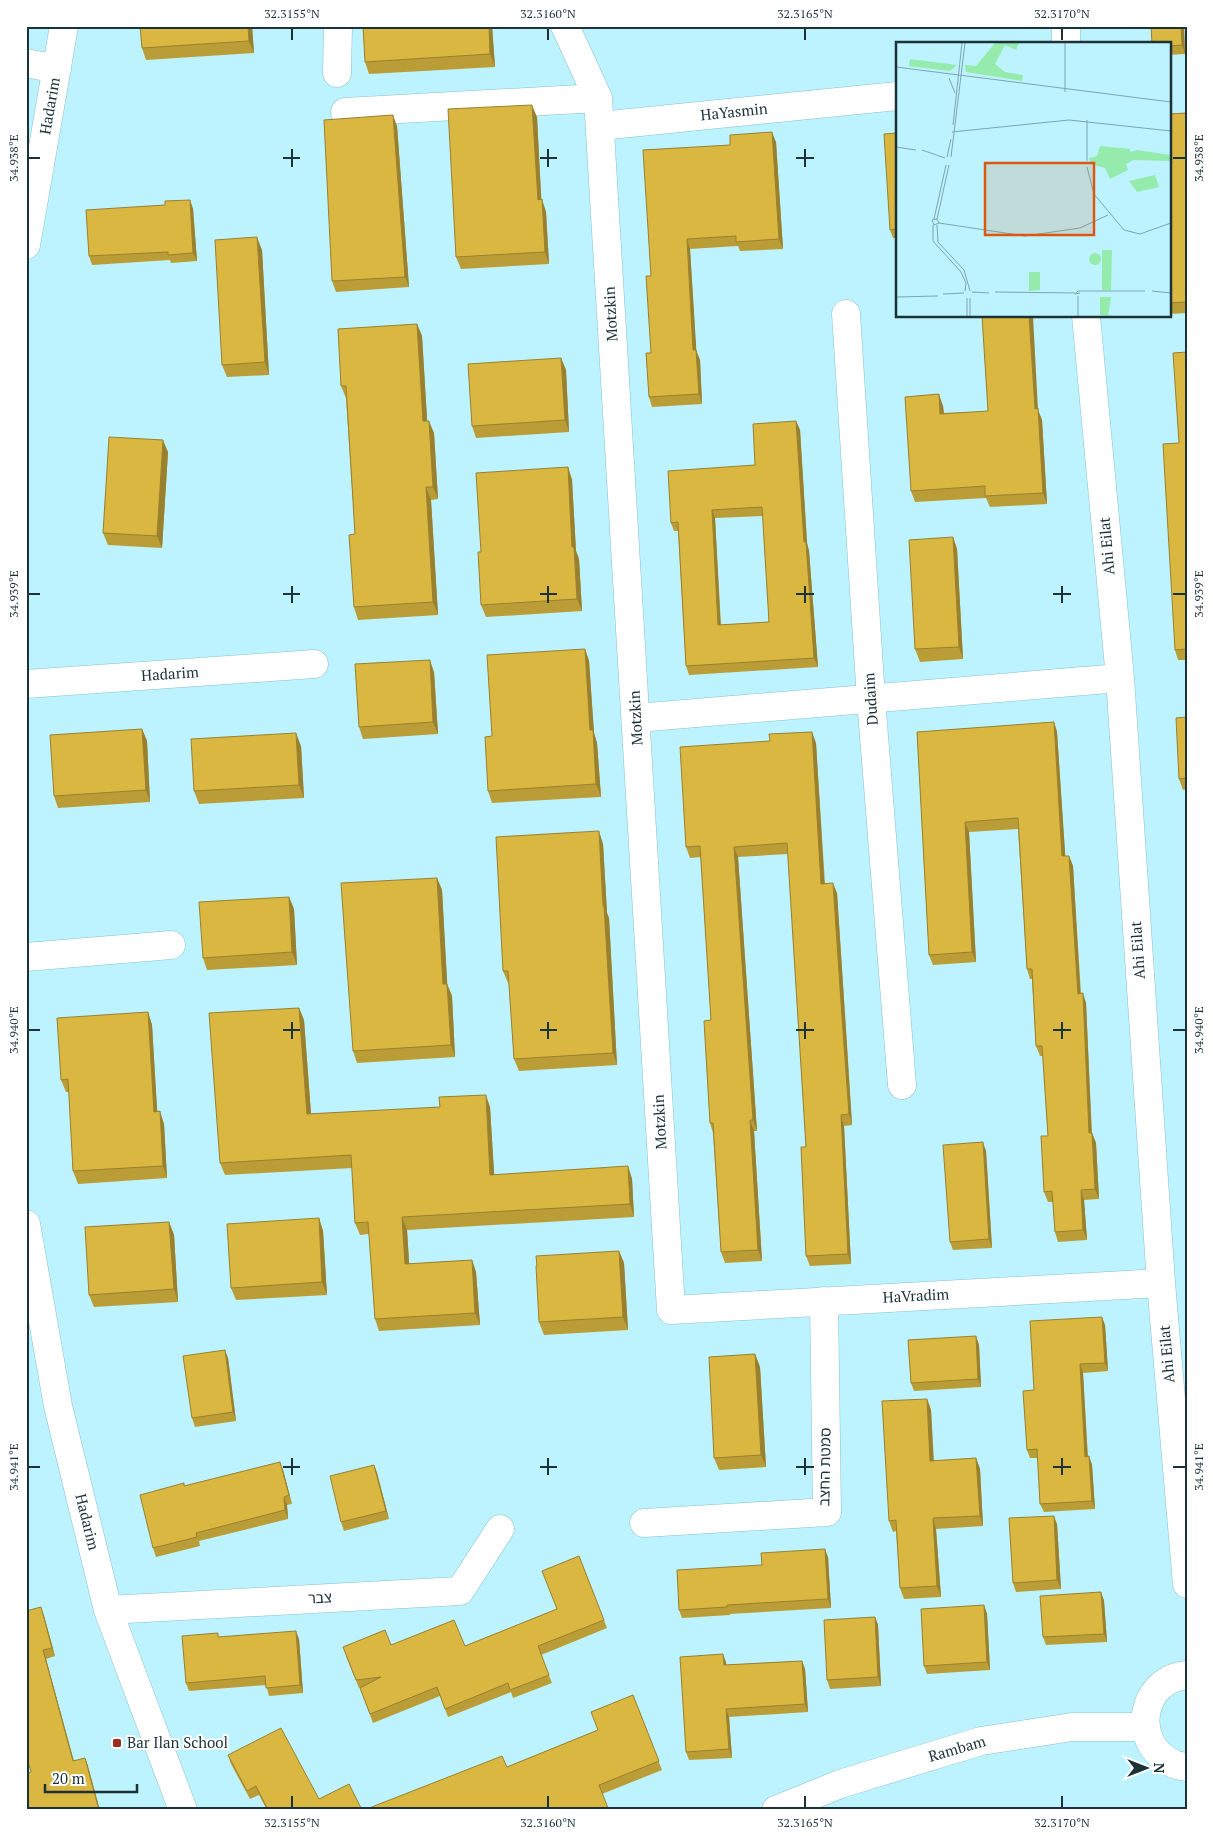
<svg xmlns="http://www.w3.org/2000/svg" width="1213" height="1836" font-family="'PT Serif','Noto Sans Hebrew',serif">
<rect width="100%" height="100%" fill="#bcf3fe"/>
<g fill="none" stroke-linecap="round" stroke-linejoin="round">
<!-- minor casing -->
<g stroke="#8bbfcb" stroke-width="29">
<path id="minor" d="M 565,26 L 598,98
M 1066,44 L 1066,26
M 26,63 L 57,69
M 337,73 L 338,26
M 345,112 L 598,98 L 671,1310 L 1161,1283
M 600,126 L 897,96
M 26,245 L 64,26
M 846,314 L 871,699 L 902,1085
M 1086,316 L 1120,678 L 1161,1283 L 1187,1584
M 26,684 L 314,664
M 636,718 L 1120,678
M 26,957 L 171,945
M 26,1224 L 58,1406 L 108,1610 L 183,1810
M 644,1523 L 827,1512 L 824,1301
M 108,1610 L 460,1591 L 500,1529
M 1187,1675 C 1140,1679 1130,1743 1172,1763 C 1176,1766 1182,1766 1187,1767
M 776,1810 L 840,1784 L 981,1741 L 1072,1727 L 1145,1727"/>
</g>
<!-- minor -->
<use href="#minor" stroke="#fff" stroke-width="28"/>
</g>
<!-- wall -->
<path fill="#bb9d38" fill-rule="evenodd" d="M 252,26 L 254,53 L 146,60 L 142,48 Z
M 363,26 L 492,26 L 495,67 L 369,74 L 365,62 Z
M 1184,26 L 1185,54 L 1169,55 L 1169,44 Z
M 1187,113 L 1187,313 L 1169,314 L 1169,114 Z
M 537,117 L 541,199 L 546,212 L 549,264 L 461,269 L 456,257 Z
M 397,126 L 409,287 L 336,292 L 332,281 Z
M 897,133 L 897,238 L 893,238 L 890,230 Z
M 776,142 L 783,249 L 740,251 L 738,246 L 690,249 L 696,350 L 700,360 L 702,404 L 652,407 L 649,397 L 651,353 L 651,276 Z
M 190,200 L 193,209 L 197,261 L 171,263 L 170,260 L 92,265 L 89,256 L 165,205 Z
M 262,250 L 269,375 L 227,377 L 222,365 Z
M 417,324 L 422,336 L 427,421 L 434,433 L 438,499 L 431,500 L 438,615 L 358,620 L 354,607 L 355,534 L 346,398 L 341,386 Z
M 1187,352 L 1187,660 L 1178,660 L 1175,650 L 1179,443 Z
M 561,358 L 566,370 L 569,432 L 476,438 L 472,426 Z
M 943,406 L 944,413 L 1038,410 L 1042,420 L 1047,504 L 990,507 L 986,498 L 915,502 L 911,491 Z
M 796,421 L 800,430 L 807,543 L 809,551 L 818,667 L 689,675 L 686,666 L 678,531 L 674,531 L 671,523 L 755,465 ZM 763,516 L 769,622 L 721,625 L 715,518 Z
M 168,452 L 162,548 L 108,545 L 103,533 Z
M 568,467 L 572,480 L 576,551 L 579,559 L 582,611 L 486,617 L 481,605 L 481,552 Z
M 953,537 L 957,549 L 963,659 L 920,662 L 915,649 Z
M 585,649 L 589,661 L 594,733 L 597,743 L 601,797 L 492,803 L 488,791 L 492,736 Z
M 434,672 L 438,734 L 363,739 L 359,727 Z
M 1187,717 L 1187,789 L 1183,790 L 1179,779 Z
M 1054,722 L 1057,732 L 1065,856 L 1069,856 L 1073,866 L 1081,994 L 1086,1003 L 1092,1133 L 1096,1143 L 1099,1199 L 1084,1200 L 1087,1240 L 1058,1242 L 1055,1232 L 1053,1202 L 1048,1202 L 1044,1192 L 1048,1136 L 1043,1056 L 1040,1056 L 1036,1046 L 1032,979 L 1030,979 L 1027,969 L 1018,829 L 969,832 L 976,962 L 933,965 L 929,955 L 917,732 Z
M 142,729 L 147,741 L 150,802 L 58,808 L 54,796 Z
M 816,743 L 825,883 L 837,893 L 846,1028 L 852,1125 L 844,1126 L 851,1264 L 810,1266 L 806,1256 L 806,1147 L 788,854 L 738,857 L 757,1131 L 754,1131 L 762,1261 L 725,1263 L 721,1252 L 713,1133 L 710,1123 L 711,1020 L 701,857 L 690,858 L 686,847 Z
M 301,746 L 304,798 L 199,804 L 194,791 Z
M 603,844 L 607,913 L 609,918 L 617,1065 L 519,1071 L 514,1059 L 509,983 L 508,983 L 503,971 Z
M 437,878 L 442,890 L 447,984 L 452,996 L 455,1057 L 357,1063 L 353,1051 Z
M 289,897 L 294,909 L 297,965 L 207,970 L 203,958 Z
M 299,1008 L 304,1020 L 311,1114 L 490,1107 L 494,1175 L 628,1166 L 632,1179 L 634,1217 L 407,1230 L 409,1264 L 472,1260 L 476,1272 L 480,1325 L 379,1331 L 375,1319 L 369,1234 L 360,1235 L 355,1223 L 352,1168 L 225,1175 L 220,1163 Z
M 148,1012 L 152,1025 L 157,1112 L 164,1124 L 167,1178 L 78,1184 L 73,1171 L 69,1092 L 66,1092 L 61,1080 Z
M 986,1151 L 992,1248 L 953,1250 L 950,1242 Z
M 319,1218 L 323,1231 L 327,1295 L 236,1300 L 231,1288 Z
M 169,1222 L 174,1235 L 178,1302 L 94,1307 L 89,1295 Z
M 619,1251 L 624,1263 L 628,1330 L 544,1335 L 539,1322 Z
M 1105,1325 L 1108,1371 L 1083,1373 L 1088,1457 L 1089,1456 L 1092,1465 L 1095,1509 L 1044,1512 L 1040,1504 L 1038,1458 L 1030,1458 L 1027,1450 L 1034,1390 Z
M 976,1336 L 979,1345 L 981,1387 L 914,1391 L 911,1383 Z
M 755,1354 L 760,1367 L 766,1467 L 719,1470 L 714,1458 Z
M 228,1358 L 236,1421 L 195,1427 L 192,1418 Z
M 927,1399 L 931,1410 L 934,1461 L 976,1458 L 980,1469 L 983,1526 L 936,1529 L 941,1597 L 904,1599 L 900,1588 L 896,1531 L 893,1532 L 889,1521 Z
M 374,1465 L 377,1473 L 389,1519 L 344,1531 L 341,1522 Z
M 283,1470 L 292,1504 L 287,1505 L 288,1519 L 199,1541 L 200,1546 L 156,1557 L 153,1548 L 185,1486 Z
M 1057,1524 L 1061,1589 L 1016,1592 L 1013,1583 Z
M 579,1556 L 607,1628 L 541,1655 L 552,1683 L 513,1698 L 511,1692 L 448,1717 L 440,1696 L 373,1723 L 360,1688 L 359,1688 L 346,1656 L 391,1645 L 465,1646 L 557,1609 Z
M 828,1557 L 831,1608 L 730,1614 L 730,1615 L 682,1618 L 679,1610 L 762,1565 Z
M 1101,1592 L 1104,1601 L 1107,1642 L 1046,1645 L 1043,1637 Z
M 984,1605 L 987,1614 L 990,1670 L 927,1674 L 924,1666 Z
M 44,1616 L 55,1656 L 46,1659 L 74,1761 L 85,1758 L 88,1766 L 31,1772 Z
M 875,1617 L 878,1625 L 881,1686 L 830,1689 L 827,1680 Z
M 220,1637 L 299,1639 L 303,1693 L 269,1696 L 266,1685 L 189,1691 L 186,1683 Z
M 802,1661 L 805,1669 L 808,1712 L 729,1717 L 732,1758 L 689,1760 L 686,1752 L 726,1662 L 726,1665 Z
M 633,1695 L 662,1770 L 602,1794 L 608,1810 L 364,1810 L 507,1767 L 598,1730 Z
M 228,1755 L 319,1799 L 362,1810 L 267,1810 L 259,1795 L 250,1799 L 231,1764 Z"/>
<!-- shaded-wall -->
<path fill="#99802e" d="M 248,26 L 252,26 L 254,53 L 249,41 Z
M 489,26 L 492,26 L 495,67 L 490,54 Z
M 1181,26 L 1184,26 L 1185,54 L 1182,45 Z
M 532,105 L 537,117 L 542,212 L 538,200 Z
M 393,115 L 397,126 L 409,287 L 405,277 Z
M 772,132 L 776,142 L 783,249 L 779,239 Z
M 542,199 L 546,212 L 549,264 L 545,252 Z
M 190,200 L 193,209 L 197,261 L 193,253 Z
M 257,237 L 262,250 L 269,375 L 265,362 Z
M 687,239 L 690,249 L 697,360 L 693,350 Z
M 1029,316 L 1033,316 L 1038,410 L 1042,420 L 1047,504 L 1043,493 L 1035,409 Z
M 417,324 L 422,336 L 428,434 L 423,421 Z
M 696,350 L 700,360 L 702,404 L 699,394 Z
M 561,358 L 566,370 L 569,432 L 565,420 Z
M 939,394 L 943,406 L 945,425 L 940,414 Z
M 429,421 L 434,433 L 438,499 L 433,487 Z
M 796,421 L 800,430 L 807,543 L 809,551 L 818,667 L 814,658 L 804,542 Z
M 163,440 L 168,452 L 162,548 L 157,536 Z
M 568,467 L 572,480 L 576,551 L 579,559 L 582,611 L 577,599 L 572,547 Z
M 426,487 L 431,500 L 438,615 L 433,602 Z
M 712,510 L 715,518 L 721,633 L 718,625 Z
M 953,537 L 957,549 L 963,659 L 959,647 Z
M 585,649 L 589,661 L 594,733 L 597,743 L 601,797 L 596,784 L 590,730 Z
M 430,660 L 434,672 L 438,734 L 433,722 Z
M 1054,722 L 1057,732 L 1066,866 L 1062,856 Z
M 142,729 L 147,741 L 150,802 L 146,790 Z
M 812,732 L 816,743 L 825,894 L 821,884 Z
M 296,733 L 301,746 L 304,798 L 299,785 Z
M 965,822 L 969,832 L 976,962 L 972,952 Z
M 599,831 L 603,844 L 607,913 L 609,918 L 617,1065 L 613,1053 Z
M 734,847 L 738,857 L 757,1131 L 753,1120 Z
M 1069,856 L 1073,866 L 1081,1004 L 1078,994 Z
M 437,878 L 442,890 L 448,997 L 443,984 Z
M 833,883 L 837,893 L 852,1125 L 849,1114 Z
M 289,897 L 294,909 L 297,965 L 292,952 Z
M 447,984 L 452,996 L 455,1057 L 451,1045 Z
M 1083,993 L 1086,1003 L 1092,1143 L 1089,1133 Z
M 299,1008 L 304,1020 L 312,1127 L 307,1114 Z
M 148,1012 L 152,1025 L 158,1124 L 154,1112 Z
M 486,1095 L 490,1107 L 495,1187 L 490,1175 Z
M 160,1111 L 164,1124 L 167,1178 L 163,1166 Z
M 841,1115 L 844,1126 L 851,1264 L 848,1254 Z
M 750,1120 L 754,1131 L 762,1261 L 758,1250 Z
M 1092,1133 L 1096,1143 L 1099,1199 L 1095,1189 Z
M 983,1142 L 986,1151 L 992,1248 L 989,1239 Z
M 628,1166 L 632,1179 L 634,1217 L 630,1204 Z
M 1081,1190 L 1084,1200 L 1087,1240 L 1083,1230 Z
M 402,1217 L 407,1230 L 410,1276 L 405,1264 Z
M 319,1218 L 323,1231 L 327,1295 L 322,1282 Z
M 169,1222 L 174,1235 L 178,1302 L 174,1289 Z
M 619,1251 L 624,1263 L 628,1330 L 623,1317 Z
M 472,1260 L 476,1272 L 480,1325 L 475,1313 Z
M 1102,1317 L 1105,1325 L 1108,1371 L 1105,1363 Z
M 976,1336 L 979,1345 L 981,1387 L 978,1379 Z
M 225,1350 L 228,1358 L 236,1421 L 233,1412 Z
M 755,1354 L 760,1367 L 766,1467 L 761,1455 Z
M 1080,1364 L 1083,1373 L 1088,1465 L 1085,1457 Z
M 927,1399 L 931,1410 L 934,1472 L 930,1461 Z
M 1089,1456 L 1092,1465 L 1095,1509 L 1092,1501 Z
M 976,1458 L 980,1469 L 983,1526 L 980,1516 Z
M 280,1462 L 283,1470 L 292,1504 L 289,1495 Z
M 374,1465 L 377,1473 L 389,1519 L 386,1511 Z
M 284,1497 L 287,1505 L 288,1519 L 285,1510 Z
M 1054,1516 L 1057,1524 L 1061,1589 L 1057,1580 Z
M 933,1518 L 936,1529 L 941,1597 L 937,1586 Z
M 825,1549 L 828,1557 L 831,1608 L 828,1599 Z
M 1101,1592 L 1104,1601 L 1107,1642 L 1104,1634 Z
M 984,1605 L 987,1614 L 990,1670 L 987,1662 Z
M 41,1607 L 44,1616 L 55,1656 L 52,1648 Z
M 875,1617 L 878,1625 L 881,1686 L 878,1677 Z
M 296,1631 L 299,1639 L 303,1693 L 300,1685 Z
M 43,1650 L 46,1659 L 76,1770 L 73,1761 Z
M 723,1654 L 726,1662 L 727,1674 L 724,1665 Z
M 802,1661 L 805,1669 L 808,1712 L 805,1704 Z
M 726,1709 L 729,1717 L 732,1758 L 729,1749 Z
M 85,1758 L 88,1766 L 100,1810 L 99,1810 Z"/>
<!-- building -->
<path fill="#dab741" stroke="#99802e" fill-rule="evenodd" d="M 140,26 L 248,26 L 249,41 L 142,48 Z
M 363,26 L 489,26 L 490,54 L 365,62 Z
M 1151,26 L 1181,26 L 1182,45 L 1169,46 L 1169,44 L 1152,44 Z
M 532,105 L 538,200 L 542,199 L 545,252 L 456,257 L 448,109 Z
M 1187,113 L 1187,302 L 1169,303 L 1169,114 Z
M 393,115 L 405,277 L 332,281 L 324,120 Z
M 772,132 L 779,239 L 736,242 L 736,236 L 687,239 L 693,350 L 696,350 L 699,394 L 649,397 L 646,353 L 651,353 L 646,276 L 651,276 L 643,150 L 730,145 L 730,135 Z
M 897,133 L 897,229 L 890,230 L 884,134 Z
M 190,200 L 193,253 L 168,255 L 168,252 L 89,256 L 86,210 L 165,205 L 165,201 Z
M 257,237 L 265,362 L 222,365 L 215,240 Z
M 982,316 L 1029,316 L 1035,409 L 1038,408 L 1043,493 L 985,496 L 985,486 L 911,491 L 905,397 L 939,394 L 940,414 L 988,411 Z
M 417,324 L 423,421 L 429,421 L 433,487 L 426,487 L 433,602 L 354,607 L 349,535 L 355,534 L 346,386 L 341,386 L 338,329 Z
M 1187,352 L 1187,649 L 1175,650 L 1163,444 L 1179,443 L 1173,353 Z
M 561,358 L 565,420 L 472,426 L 468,364 Z
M 796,421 L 804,542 L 806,542 L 814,658 L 686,666 L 678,522 L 671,523 L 668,471 L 755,465 L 753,424 ZM 762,507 L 769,622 L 718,625 L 712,510 Z
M 109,437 L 163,440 L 157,536 L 103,533 Z
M 568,467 L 572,547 L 574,547 L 577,599 L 481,605 L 478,552 L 481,552 L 476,473 Z
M 953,537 L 959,647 L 915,649 L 909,540 Z
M 585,649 L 590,730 L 593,730 L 596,784 L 488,791 L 485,737 L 492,736 L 487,655 Z
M 430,660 L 433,722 L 359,727 L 355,664 Z
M 1187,717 L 1187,778 L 1179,779 L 1176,718 Z
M 1054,722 L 1062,856 L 1069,856 L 1078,994 L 1083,993 L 1089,1133 L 1092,1133 L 1095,1189 L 1081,1190 L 1083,1230 L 1055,1232 L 1052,1191 L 1044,1192 L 1041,1136 L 1048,1136 L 1042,1046 L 1036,1046 L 1032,969 L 1027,969 L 1018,818 L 965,822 L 972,952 L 929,955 L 917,732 Z
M 142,729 L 146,790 L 54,796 L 50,735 Z
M 812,732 L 821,884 L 833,883 L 842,1017 L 849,1114 L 841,1115 L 848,1254 L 806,1256 L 801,1147 L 806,1147 L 787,843 L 734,847 L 753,1120 L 750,1120 L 758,1250 L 721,1252 L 713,1123 L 710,1123 L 704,1021 L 711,1020 L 700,846 L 686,847 L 680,747 L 770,741 L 769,734 Z
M 296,733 L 299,785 L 194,791 L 191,739 Z
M 599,831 L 603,906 L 604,906 L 613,1053 L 514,1059 L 508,971 L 503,971 L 496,837 Z
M 437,878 L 443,984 L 447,984 L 451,1045 L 353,1051 L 341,883 Z
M 289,897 L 292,952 L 203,958 L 199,902 Z
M 299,1008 L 307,1114 L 440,1107 L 439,1097 L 486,1095 L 490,1175 L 628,1166 L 630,1204 L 402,1217 L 405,1264 L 472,1260 L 475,1313 L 375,1319 L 368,1222 L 355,1223 L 351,1155 L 220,1163 L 209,1013 Z
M 148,1012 L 154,1112 L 160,1111 L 163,1166 L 73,1171 L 68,1079 L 61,1080 L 57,1018 Z
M 983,1142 L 989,1239 L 950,1242 L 943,1145 Z
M 319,1218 L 322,1282 L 231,1288 L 227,1224 Z
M 169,1222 L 174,1289 L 89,1295 L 85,1227 Z
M 619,1251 L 623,1317 L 539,1322 L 536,1266 L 537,1266 L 536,1256 Z
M 1102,1317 L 1105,1363 L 1080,1364 L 1085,1457 L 1089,1456 L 1092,1501 L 1040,1504 L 1037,1449 L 1027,1450 L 1023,1391 L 1034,1390 L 1030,1321 Z
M 976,1336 L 978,1379 L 911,1383 L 908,1340 Z
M 225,1350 L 233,1412 L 192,1418 L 183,1356 Z
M 755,1354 L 761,1455 L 714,1458 L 709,1357 Z
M 927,1399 L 930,1461 L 976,1458 L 980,1516 L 933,1518 L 937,1586 L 900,1588 L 896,1520 L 889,1521 L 882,1401 Z
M 280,1462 L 289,1495 L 284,1497 L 285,1510 L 196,1533 L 197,1537 L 153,1548 L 140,1495 L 184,1483 L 184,1486 Z
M 374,1465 L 386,1511 L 341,1522 L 330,1476 Z
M 1054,1516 L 1057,1580 L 1013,1583 L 1009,1518 Z
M 825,1549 L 828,1599 L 727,1605 L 727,1607 L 679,1610 L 677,1570 L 762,1565 L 761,1553 Z
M 579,1556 L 604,1620 L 538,1646 L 549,1675 L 510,1690 L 508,1683 L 445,1709 L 437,1687 L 370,1714 L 360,1688 L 381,1677 L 356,1680 L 343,1647 L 385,1630 L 391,1645 L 454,1620 L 465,1646 L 557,1609 L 542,1571 Z
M 1101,1592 L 1104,1634 L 1043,1637 L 1040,1596 Z
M 984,1605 L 987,1662 L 924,1666 L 921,1609 Z
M 41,1607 L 52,1648 L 43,1650 L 73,1761 L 85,1758 L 99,1810 L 26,1810 L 26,1774 L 31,1772 L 26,1754 L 26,1611 Z
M 875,1617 L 878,1677 L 827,1680 L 824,1620 Z
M 296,1631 L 300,1685 L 266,1688 L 265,1676 L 186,1683 L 182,1636 L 218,1633 L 218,1637 Z
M 723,1654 L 724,1665 L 802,1661 L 805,1704 L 726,1709 L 729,1749 L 686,1752 L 680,1657 Z
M 633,1695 L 659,1761 L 599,1785 L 608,1808 L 605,1810 L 364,1810 L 502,1756 L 507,1767 L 598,1730 L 591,1712 Z
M 281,1728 L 319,1799 L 349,1784 L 362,1810 L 268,1810 L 256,1786 L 247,1791 L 228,1755 Z"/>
<!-- ticks -->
<path fill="none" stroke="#1c3236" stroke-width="2" d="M 292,28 L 292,40M 548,28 L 548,40M 805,28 L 805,40M 1062,28 L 1062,40M 292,149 L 292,167M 548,149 L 548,167M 805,149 L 805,167M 28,158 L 40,158M 283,158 L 300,158M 540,158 L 557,158M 796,158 L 814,158M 1173,158 L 1186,158M 292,586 L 292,603M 548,586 L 548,603M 805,586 L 805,603M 1062,586 L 1062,603M 28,594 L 40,594M 283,594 L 300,594M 540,594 L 557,594M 796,594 L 814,594M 1053,594 L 1071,594M 1173,594 L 1186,594M 292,1022 L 292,1039M 548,1022 L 548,1039M 805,1022 L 805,1039M 1062,1022 L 1062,1039M 28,1030 L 40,1030M 283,1030 L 300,1030M 540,1030 L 557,1030M 796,1030 L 814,1030M 1053,1030 L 1071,1030M 1173,1030 L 1186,1030M 292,1458 L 292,1475M 548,1458 L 548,1475M 805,1458 L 805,1475M 1062,1458 L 1062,1475M 28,1467 L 40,1467M 283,1467 L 300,1467M 540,1467 L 557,1467M 796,1467 L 814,1467M 1053,1467 L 1071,1467M 1173,1467 L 1186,1467M 292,1796 L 292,1808M 548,1796 L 548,1808M 805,1796 L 805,1808M 1062,1796 L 1062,1808"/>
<!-- markers -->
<rect fill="#992f1d" stroke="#fff" stroke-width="2" x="112" y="1738" width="10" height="10" rx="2.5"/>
<g text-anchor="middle" stroke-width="4" stroke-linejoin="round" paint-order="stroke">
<!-- street labels -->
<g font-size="15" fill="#1c3236" stroke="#fff">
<text transform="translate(50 106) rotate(-80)" y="5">Hadarim</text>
<text transform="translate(734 112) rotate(-6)" y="5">HaYasmin</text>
<text transform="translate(611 314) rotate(-93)" y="5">Motzkin</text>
<text transform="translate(1107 546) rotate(-95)" y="5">Ahi Eilat</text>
<text transform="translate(170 674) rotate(-4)" y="5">Hadarim</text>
<text transform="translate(871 699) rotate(-94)" y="5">Dudaim</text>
<text transform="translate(636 718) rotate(-93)" y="5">Motzkin</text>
<text transform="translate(1138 950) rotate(-94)" y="5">Ahi Eilat</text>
<text transform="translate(660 1122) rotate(-93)" y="5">Motzkin</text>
<text transform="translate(916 1296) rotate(-3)" y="5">HaVradim</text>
<text transform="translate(1167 1354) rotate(-95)" y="5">Ahi Eilat</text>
<text transform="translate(825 1467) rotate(-89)" y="5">סמטת החצב</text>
<text transform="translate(87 1522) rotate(76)" y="5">Hadarim</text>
<text transform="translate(320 1598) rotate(-3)" y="5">צבר</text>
<text transform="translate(957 1749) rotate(-16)" y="5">Rambam</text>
</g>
<!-- poi labels -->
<g font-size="15" fill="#1c3236" stroke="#fff" text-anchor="start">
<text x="127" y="1748">Bar Ilan School</text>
</g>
</g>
<!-- overview -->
<g transform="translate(896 42)">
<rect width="275" height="275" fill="#bcf3fe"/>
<path d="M 99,1 L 123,1 L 120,8 L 109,3 L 99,22 L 109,30 L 127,33 L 126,39 L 70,30 L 69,23 L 80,24 ZM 14,17 L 61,23 L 54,29 L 13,24 ZM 204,104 L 234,107 L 234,110 L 241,108 L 275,113 L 275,119 L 237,118 L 230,122 L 232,128 L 214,137 L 209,126 L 195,122 L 193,116 L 201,114 ZM 259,133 L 263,145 L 241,150 L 233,139 ZM 206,208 L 216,208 L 215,248 L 206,248 ZM193 217a6 6 0 1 1 12 0a6 6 0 1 1-12 0ZM 133,230 L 144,230 L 144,248 L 133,249 ZM 204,255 L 215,255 L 212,274 L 217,274 L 204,273 Z" fill="#94ebac"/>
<path fill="none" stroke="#7ca6ae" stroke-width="1" d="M 0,25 L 275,60M 53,36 L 59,51M 169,50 L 169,1M 191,78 L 191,119M 57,83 L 66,1M 56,90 L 173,78 L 275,89M 0,105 L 20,108M 26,108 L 49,116M 51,115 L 55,97M 55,115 L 69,1M 191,125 L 198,152 L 228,188 L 244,192 L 275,181M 38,177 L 50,123M 41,177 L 36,178 L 38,183 L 43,181 L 41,177 L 53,123M 43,181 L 129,194 L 184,186 L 212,173M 37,183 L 37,199 L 65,230 L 70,241 L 69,249M 41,183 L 42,200 L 68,228 L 74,249M 256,249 L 275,251M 76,250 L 93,251M 99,250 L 179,251M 184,251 L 179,252 L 182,249 L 249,249M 47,252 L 68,251M 182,254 L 182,274M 0,255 L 42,254M 71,256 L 71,274M 74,256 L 74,274"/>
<path fill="#de570e" fill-opacity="0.15" stroke="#de570e" stroke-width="2.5" d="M 89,121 L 198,121 L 198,193 L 89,193 Z"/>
<rect width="275" height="275" fill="none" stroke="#1c3236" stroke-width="2.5"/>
</g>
<!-- border -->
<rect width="1213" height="1836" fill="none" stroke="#ffffff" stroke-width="55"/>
<!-- north arrow -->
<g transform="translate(1146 1768) rotate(90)" stroke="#ffffff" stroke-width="4" paint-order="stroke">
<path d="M0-4L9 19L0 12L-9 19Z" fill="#1c3236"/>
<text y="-8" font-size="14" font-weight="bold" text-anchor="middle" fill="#1c3236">N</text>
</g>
<!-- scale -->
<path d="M45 1784v8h92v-8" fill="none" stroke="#1c3236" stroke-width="2.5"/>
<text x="52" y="1784" font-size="15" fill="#1c3236" stroke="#ffffff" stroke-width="4" paint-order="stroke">20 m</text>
<rect x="28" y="28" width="1158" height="1780" fill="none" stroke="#1c3236" stroke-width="2"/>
<g font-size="12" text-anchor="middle" fill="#1c3236">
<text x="292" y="18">32.3155°N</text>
<text x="548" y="18">32.3160°N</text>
<text x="805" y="18">32.3165°N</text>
<text x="1062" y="18">32.3170°N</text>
<text transform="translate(1199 158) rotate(-90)" y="4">34.938°E</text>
<text transform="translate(14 158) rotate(-90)" y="4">34.938°E</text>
<text transform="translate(1199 594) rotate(-90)" y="4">34.939°E</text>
<text transform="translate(14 594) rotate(-90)" y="4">34.939°E</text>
<text transform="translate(14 1030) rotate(-90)" y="4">34.940°E</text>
<text transform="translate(1199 1030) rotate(-90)" y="4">34.940°E</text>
<text transform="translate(1199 1467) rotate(-90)" y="4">34.941°E</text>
<text transform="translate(14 1467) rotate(-90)" y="4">34.941°E</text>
<text x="292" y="1827">32.3155°N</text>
<text x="548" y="1827">32.3160°N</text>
<text x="805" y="1827">32.3165°N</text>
<text x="1062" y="1827">32.3170°N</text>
</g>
</svg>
